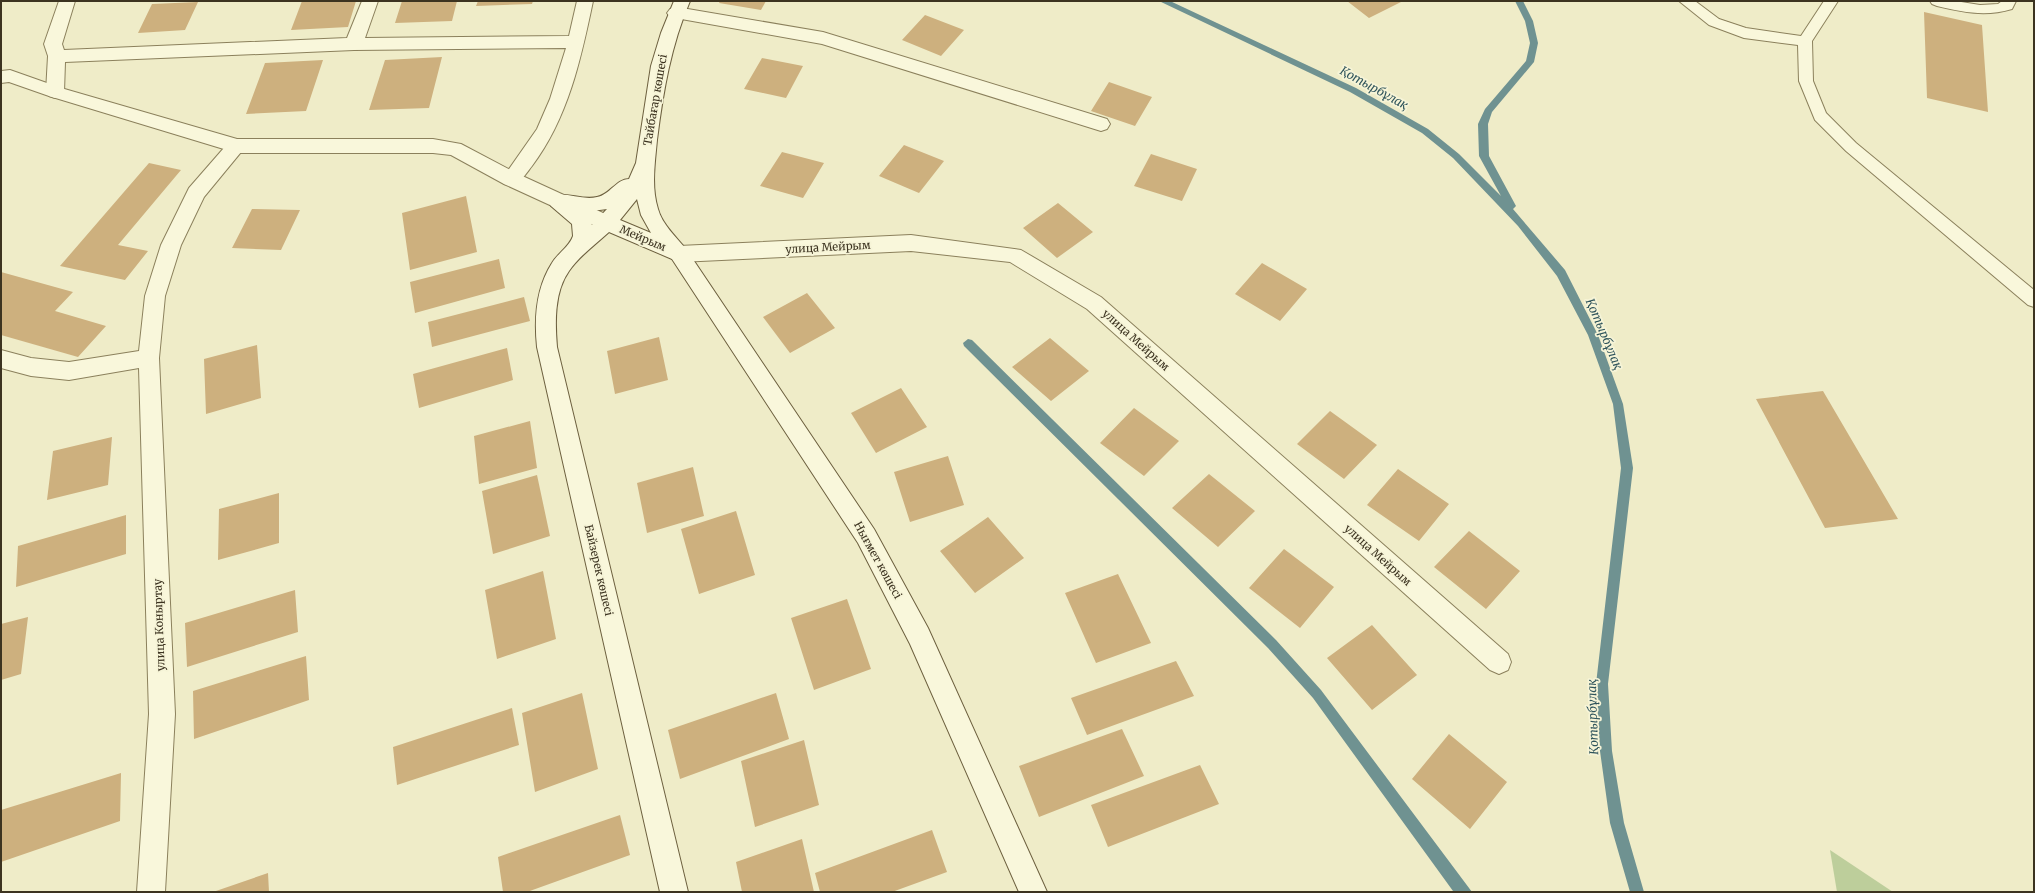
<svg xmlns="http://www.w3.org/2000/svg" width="2035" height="893" font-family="Merriweather,serif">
<rect width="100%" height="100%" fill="#efecc8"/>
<!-- green -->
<path fill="#bdce9b" d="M 1830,850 L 1893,892 L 1837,892 Z"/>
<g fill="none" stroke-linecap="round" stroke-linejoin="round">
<!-- stream -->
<path fill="#6f9291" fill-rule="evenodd" d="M 1159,1 L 1170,1 L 1356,88 L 1428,129 L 1459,154 L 1501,196 L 1479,156 L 1478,124 L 1485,109 L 1526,61 L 1530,43 L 1525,21 L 1515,1 L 1523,1 L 1533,21 L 1538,43 L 1534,62 L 1492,112 L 1488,124 L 1489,156 L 1516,206 L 1513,209 L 1565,270 L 1598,335 L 1623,404 L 1633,468 L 1608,684 L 1612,751 L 1624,823 L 1644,892 L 1630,892 L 1610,823 L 1600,751 L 1596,684 L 1621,468 L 1613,404 L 1588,335 L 1557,276 L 1518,226 L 1453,158 L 1422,133 L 1350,92 Z
M 968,339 L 972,340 L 1276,640 L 1321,690 L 1472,892 L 1453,891 L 1313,698 L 1268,648 L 964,346 L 963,343 Z"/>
</g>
<!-- building -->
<path fill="#cdb07e" d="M 302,1 L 356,1 L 348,27 L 291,30 Z
M 402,1 L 457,1 L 452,21 L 395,23 Z
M 478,1 L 533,1 L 532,4 L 476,6 Z
M 720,1 L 766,1 L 761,10 L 719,3 Z
M 1347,1 L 1403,1 L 1369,18 Z
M 198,2 L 185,30 L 138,33 L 152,4 Z
M 1924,12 L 1982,25 L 1988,112 L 1927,98 Z
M 925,15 L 964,30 L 941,56 L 902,40 Z
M 442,57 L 429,108 L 369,110 L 385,60 Z
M 762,58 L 803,66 L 786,98 L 744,89 Z
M 323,60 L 306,111 L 246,114 L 265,63 Z
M 1109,82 L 1152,97 L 1135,126 L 1091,111 Z
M 904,145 L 944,161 L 919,193 L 879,176 Z
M 782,152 L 824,163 L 803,198 L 760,186 Z
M 1151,154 L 1197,169 L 1182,201 L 1134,186 Z
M 149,163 L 181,170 L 118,245 L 148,251 L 125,280 L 60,266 Z
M 466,196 L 477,252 L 410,270 L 402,213 Z
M 1058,203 L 1093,232 L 1057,258 L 1023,228 Z
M 252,209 L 300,210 L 281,250 L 232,248 Z
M 499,259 L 505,288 L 415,313 L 410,282 Z
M 1262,263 L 1307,289 L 1280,321 L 1235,294 Z
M 1,272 L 73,292 L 55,311 L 106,326 L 78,357 L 1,335 Z
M 807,293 L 835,328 L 790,353 L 763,317 Z
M 524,297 L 530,321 L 432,347 L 428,322 Z
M 659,337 L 668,380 L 615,394 L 607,351 Z
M 1050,338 L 1089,371 L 1051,401 L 1012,367 Z
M 257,345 L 261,398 L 206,414 L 204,359 Z
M 507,348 L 513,380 L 419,408 L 413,374 Z
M 901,388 L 927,427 L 876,453 L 851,413 Z
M 1823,391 L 1898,519 L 1825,528 L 1756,399 Z
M 1134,408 L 1179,441 L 1144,476 L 1100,443 Z
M 1330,411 L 1377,445 L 1344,479 L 1297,444 Z
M 530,421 L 537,468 L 479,484 L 474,436 Z
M 112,437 L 108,485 L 47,500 L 53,451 Z
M 948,456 L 964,505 L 910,522 L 894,472 Z
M 693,467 L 704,516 L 647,533 L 637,483 Z
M 1398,469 L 1449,504 L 1419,541 L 1367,505 Z
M 1209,474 L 1255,511 L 1218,547 L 1172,508 Z
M 537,475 L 550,536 L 493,554 L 482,491 Z
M 279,493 L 279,543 L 218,560 L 219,509 Z
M 736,511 L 755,575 L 699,594 L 681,529 Z
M 126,515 L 126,554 L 16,587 L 18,546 Z
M 988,517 L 1024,558 L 975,593 L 940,551 Z
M 1469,531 L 1520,571 L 1486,609 L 1434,567 Z
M 1284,549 L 1334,587 L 1300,628 L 1249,588 Z
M 543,571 L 556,639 L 497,659 L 485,590 Z
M 1118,574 L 1151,643 L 1096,663 L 1065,593 Z
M 295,590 L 298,632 L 187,667 L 185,623 Z
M 847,599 L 871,669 L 814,690 L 791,618 Z
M 28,617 L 21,674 L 1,680 L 1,624 Z
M 1372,625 L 1417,675 L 1372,710 L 1327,658 Z
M 306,656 L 309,700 L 194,739 L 193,691 Z
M 1176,661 L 1194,696 L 1087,735 L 1071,698 Z
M 582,693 L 598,769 L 535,792 L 522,713 Z
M 776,693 L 789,739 L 680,779 L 668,730 Z
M 512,708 L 519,745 L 397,785 L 393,747 Z
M 1122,729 L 1144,776 L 1039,817 L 1019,766 Z
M 1449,734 L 1507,782 L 1470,829 L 1412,779 Z
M 804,740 L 819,805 L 755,827 L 741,761 Z
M 1200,765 L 1219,804 L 1108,847 L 1091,805 Z
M 121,773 L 120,821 L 1,862 L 1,810 Z
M 620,815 L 630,855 L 527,892 L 503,892 L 498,857 Z
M 932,830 L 947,872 L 892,892 L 820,892 L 815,873 Z
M 802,839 L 814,892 L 742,892 L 736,862 Z
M 268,873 L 269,892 L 213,892 Z"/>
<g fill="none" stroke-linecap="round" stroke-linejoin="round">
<!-- service casing -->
<g stroke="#8b805c" stroke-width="2">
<path id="service" d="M 1679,1 L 1695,1 L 1719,19 L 1746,28 L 1801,36 L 1824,1 L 1838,1 L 1812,41 L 1813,81 L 1826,113 L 1856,143 L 2034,290 L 2034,307 L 2028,305 L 1846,151 L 1815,120 L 1799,81 L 1798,45 L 1744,38 L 1709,25 Z
M 1930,1 L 1955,1 L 1980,5 L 1998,4 L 2002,1 L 2016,1 L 2012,9 C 1985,17 1963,12 1937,6 L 1932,4 Z"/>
</g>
<!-- minor casing -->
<g stroke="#8b805c" stroke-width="2">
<path id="minor" d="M 59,1 L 75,1 L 62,44 L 64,50 L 347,38 L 362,1 L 378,1 L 365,38 L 569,36 L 577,1 L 593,1 C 581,59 568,118 532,166 C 524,176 518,188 504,184 L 502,179 L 537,129 L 550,99 L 566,48 L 354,50 L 65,62 L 64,92 L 61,96 L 55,98 L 49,96 L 46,92 L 48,56 L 44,44 Z
M 676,7 L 823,32 L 1107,119 L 1110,124 L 1107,129 L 1101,131 L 822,44 L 670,17 L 667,13 L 670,9 Z
M 237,139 L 244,141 L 246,146 L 204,197 L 181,245 L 165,296 L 159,358 L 175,714 L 165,892 L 137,892 L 149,714 L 139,368 L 69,380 L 31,376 L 1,368 L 1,350 L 31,358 L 69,362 L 139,351 L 145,296 L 161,245 L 189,188 L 230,141 Z
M 911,235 L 1021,250 L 1101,297 L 1508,654 L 1511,662 L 1508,670 L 1499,674 L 1490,670 L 1087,309 L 1010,262 L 911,251 L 679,262 L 672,259 L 669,254 L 672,249 L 679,246 Z"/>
</g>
<!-- tertiary casing -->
<g stroke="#8b805c" stroke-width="2">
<path id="tertiary" d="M 10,70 L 61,88 L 237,139 L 433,139 L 461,144 L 518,174 L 614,218 L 617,223 L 614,228 L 607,230 L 600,228 L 504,184 L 451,155 L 433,153 L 237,153 L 49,96 L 9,82 L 1,83 L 1,71 Z"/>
</g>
<!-- secondary casing -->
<g stroke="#6d603f" stroke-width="2">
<path id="secondary" d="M 674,1 L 690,1 C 671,45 663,92 657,140 C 655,162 651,187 658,209 C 662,224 676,237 686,249 L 874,529 L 928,628 L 1047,892 L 1019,892 L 910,644 L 858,543 L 672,259 L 609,232 C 595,245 579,256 569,271 C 554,292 555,323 557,347 L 688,892 L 660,892 L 537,347 C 534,318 536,288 552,263 C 558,253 569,247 573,236 L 572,224 L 551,206 L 548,201 L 551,196 C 566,191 582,201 597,197 C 610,195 616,179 629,179 L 636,163 L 651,66 L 661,33 ZM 637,199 L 641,215 L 651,233 L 620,220 ZM 607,209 L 592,225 L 585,212 Z"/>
</g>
<!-- service -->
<use href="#service" fill="#f9f7db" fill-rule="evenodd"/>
<!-- minor -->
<use href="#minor" fill="#f9f7db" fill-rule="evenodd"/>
<!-- tertiary -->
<use href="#tertiary" fill="#f9f7db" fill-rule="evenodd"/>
<!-- secondary -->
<use href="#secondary" fill="#f9f7db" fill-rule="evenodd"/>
</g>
<g text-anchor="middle" stroke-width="3.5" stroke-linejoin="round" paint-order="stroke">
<!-- street labels -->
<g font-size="11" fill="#3c3320" stroke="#f6f4d7">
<text transform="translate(655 100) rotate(-80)" y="4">Тайбағар көшесі</text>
<text transform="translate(643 238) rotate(23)" y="4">Мейрым</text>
<text transform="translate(828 247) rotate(-3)" y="4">улица Мейрым</text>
<text transform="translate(1136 340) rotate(42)" y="4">улица Мейрым</text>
<text transform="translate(1378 555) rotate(42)" y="4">улица Мейрым</text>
<text transform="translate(878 560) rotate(61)" y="4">Нығмет көшесі</text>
<text transform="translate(599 570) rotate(77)" y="4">Байзерек көшесі</text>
<text transform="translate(159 625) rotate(-92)" y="4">улица Коныртау</text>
</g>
<!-- water labels -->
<g font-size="12" font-style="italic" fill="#2f545b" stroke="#f6f4d7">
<text transform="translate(1374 88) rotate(29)" y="4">Қотырбұлақ</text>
<text transform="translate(1604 334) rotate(67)" y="4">Қотырбұлақ</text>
<text transform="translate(1593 717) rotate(-92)" y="4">Қотырбұлақ</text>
</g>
</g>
<!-- border -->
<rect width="2035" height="893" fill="none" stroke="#3c3320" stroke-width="4"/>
</svg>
